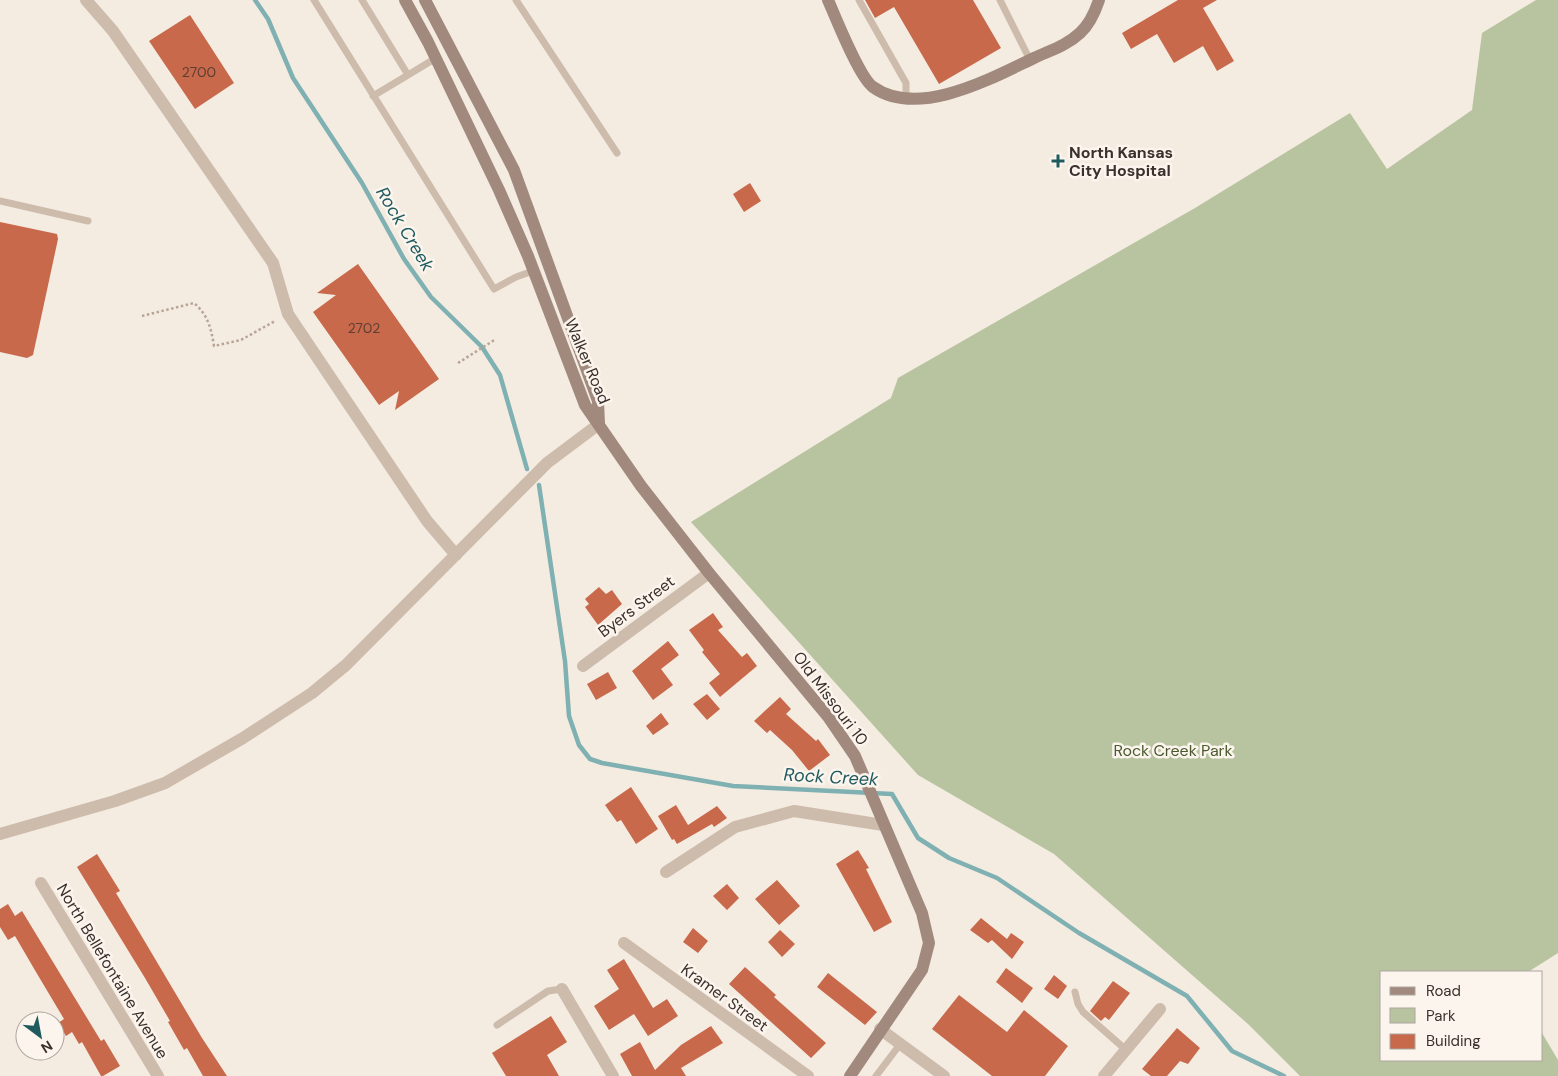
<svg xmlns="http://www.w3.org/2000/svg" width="1558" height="1076" font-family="'DM Sans',sans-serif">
<rect width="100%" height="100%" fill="#f4ebe1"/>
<!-- green -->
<path fill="#b8c4a0" d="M 1536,0 L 1558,0 L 1558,953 L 1528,972 L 1382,972 L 1382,1060 L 1542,1060 L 1542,1033 L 1558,1060 L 1558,1076 L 1300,1076 L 1248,1024 L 1054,854 L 918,775 L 691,522 L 891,398 L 898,378 L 1195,208 L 1350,113 L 1387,169 L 1472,110 L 1482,33 Z"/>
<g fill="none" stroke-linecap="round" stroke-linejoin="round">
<!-- stream -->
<path stroke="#7fb0b2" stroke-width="4.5" d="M 255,0 L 268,19 L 293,78 L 362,183 L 404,259 L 431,297 L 482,347 L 500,375 L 527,469
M 539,485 L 565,661 L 569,716 L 579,745 L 590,759 L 602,763 L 733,786 L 892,794 L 918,838 L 949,858 L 997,878 L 1079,933 L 1187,996 L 1232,1051 L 1284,1076"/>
</g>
<!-- building -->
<path fill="#c8694b" d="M 865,0 L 973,0 L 1001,48 L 939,84 L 894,7 L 875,18 Z
M 1178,0 L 1217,0 L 1203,8 L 1234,61 L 1217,71 L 1203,46 L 1174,63 L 1157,34 L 1131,49 L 1122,33 Z
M 190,15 L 234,83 L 195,109 L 149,41 Z
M 750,183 L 761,201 L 744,212 L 733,194 Z
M 0,222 L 57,234 L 58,239 L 33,355 L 27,358 L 0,352 Z
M 358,264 L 439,379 L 395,410 L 399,391 L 379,405 L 313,312 L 336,295 L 317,293 Z
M 599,587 L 606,594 L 612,590 L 622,604 L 598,625 L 585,607 L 589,604 L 585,599 Z
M 713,613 L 723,627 L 718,630 L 742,657 L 747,653 L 757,666 L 720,697 L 709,683 L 720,674 L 702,652 L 704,650 L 689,630 Z
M 668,641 L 679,655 L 661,669 L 673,685 L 653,700 L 632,671 Z
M 608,672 L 617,688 L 596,700 L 587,684 Z
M 707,694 L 720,709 L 707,720 L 693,704 Z
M 780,697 L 791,709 L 786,714 L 816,741 L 818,739 L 830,755 L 809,771 L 792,750 L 770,730 L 767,733 L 754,721 Z
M 661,713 L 669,724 L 653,735 L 646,726 Z
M 631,787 L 658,829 L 636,844 L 621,820 L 617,822 L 605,805 Z
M 676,805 L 688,825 L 717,806 L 727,818 L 714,827 L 712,824 L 677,844 L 674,839 L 672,840 L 658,816 Z
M 858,850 L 869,868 L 866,869 L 892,922 L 874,932 L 836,864 Z
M 97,854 L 120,891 L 116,893 L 202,1038 L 227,1076 L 203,1076 L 187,1048 L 184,1050 L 168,1022 L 170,1021 L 145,978 L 77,867 Z
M 777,880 L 800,906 L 779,925 L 755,899 Z
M 727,884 L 739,898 L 727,910 L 713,896 Z
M 8,904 L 15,916 L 22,911 L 101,1041 L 104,1039 L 120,1066 L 103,1076 L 101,1076 L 82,1042 L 79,1044 L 72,1032 L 66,1036 L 58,1023 L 64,1019 L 36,972 L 15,936 L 8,940 L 0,927 L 0,909 Z
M 981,918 L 1007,939 L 1011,933 L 1024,942 L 1012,959 L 992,940 L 988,943 L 970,930 Z
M 693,928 L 708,941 L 698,953 L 683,942 Z
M 780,930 L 795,944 L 782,957 L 768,942 Z
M 624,959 L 653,1008 L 667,999 L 678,1016 L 648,1036 L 634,1014 L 609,1030 L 594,1006 L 619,989 L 607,970 Z
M 745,967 L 776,995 L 774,997 L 826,1043 L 811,1058 L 729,984 Z
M 1006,968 L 1033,988 L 1022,1003 L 996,982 Z
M 828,973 L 877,1012 L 865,1025 L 817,987 Z
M 1054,975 L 1067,986 L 1058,999 L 1044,989 Z
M 1113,981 L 1130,993 L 1109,1020 L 1105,1017 L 1101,1021 L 1090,1011 Z
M 959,995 L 1007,1032 L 1024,1010 L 1068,1046 L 1045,1076 L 992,1076 L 932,1029 Z
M 551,1016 L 567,1042 L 547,1055 L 559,1076 L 506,1076 L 492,1053 Z
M 711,1026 L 723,1043 L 681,1068 L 686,1076 L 632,1076 L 620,1054 L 640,1042 L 655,1070 L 681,1045 Z
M 1177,1028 L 1200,1048 L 1188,1064 L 1180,1061 L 1167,1076 L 1151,1076 L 1142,1069 Z"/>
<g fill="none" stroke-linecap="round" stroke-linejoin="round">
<!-- path -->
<path stroke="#b9a596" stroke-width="2.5" stroke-dasharray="2.5 2.5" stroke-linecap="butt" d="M 142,316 L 194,303 C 208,315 211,328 214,346 L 241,340 L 275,321
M 458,363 L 496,339"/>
<!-- lane -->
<path stroke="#cdbbac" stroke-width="7" d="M 314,0 L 494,289 L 516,277 L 533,271
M 362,0 L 408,75 L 436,58
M 516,0 L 617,153
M 859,0 L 906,83 L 906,99
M 1000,0 L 1030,60
M 373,96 L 408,75
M 0,201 L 88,221
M 1075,992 L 1078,1004 L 1083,1012 L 1125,1049
M 497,1025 L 548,991 L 562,989
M 876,1076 L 901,1043"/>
<!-- street -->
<path stroke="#cdbbac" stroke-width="12" d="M 86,0 L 113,31 L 273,263 L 288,314 L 427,521 L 456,555
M 583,666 L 709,573
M 0,834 L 115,801 L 165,783 L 243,738 L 312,693 L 346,665 L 547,463 L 599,424
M 666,872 L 735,827 L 794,811 L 883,825
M 41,883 L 158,1076
M 624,943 L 808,1076
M 562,989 L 613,1076
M 880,1029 L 944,1076
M 1104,1076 L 1160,1009"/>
<!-- secondary -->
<path stroke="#a18a7d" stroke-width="12" d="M 405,0 L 428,42 L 499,190 L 528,256 L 585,405 L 641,486 L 709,573 L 829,718 L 855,756 L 922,913 L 929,943 L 922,970 L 850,1076
M 425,0 L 514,170 L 598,401 L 599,424
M 828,0 C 836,18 859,77 873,87 C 918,119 992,78 1034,58 C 1051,50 1066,46 1080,33 C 1090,24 1095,12 1099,0"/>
</g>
<!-- markers -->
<path fill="#1f5a5e" stroke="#fbf5ee" stroke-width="2" d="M1055.5 153.5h5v5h5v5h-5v5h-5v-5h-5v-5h5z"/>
<g text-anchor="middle" stroke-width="5" stroke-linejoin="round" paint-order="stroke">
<!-- number labels -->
<g font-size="14" fill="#5e3e33">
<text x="199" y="77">2700</text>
<text x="364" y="333">2702</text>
</g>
<!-- poi labels -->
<g font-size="16" font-weight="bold" fill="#3b302b" stroke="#fbf5ee" text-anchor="start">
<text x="1069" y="158">North Kansas<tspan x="1069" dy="18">City Hospital</tspan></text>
</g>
<!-- street labels -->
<g font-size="16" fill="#3b302b" stroke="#fbf5ee">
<text transform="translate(588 361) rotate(67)" y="6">Walker Road</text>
<text transform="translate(636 606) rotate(-37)" y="6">Byers Street</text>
<text transform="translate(831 698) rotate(53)" y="6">Old Missouri 10</text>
<text transform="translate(113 971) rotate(59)" y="6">North Bellefontaine Avenue</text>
<text transform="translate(725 997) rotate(36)" y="6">Kramer Street</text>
</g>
<!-- park labels -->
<g font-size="16" fill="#4a5a2e" stroke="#fbf5ee">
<text x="1173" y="756">Rock Creek Park</text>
</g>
<!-- water labels -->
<g font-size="18" font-style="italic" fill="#1f5a5e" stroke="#fbf5ee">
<text transform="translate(405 229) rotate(59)" y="6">Rock Creek</text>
<text transform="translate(831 777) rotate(3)" y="6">Rock Creek</text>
</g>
</g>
<!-- legend -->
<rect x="1380" y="971" width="162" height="90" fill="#fbf5ee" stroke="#aea6a0"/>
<rect x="1390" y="987" width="25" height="8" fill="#a18a7d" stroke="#aea6a0"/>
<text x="1426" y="996" font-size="15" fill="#3b302b">Road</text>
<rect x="1390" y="1008" width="25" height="15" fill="#b8c4a0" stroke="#aea6a0"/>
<text x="1426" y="1021" font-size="15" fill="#3b302b">Park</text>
<rect x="1390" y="1034" width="25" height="15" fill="#c8694b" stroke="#aea6a0"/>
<text x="1426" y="1046" font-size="15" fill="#3b302b">Building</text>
<!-- north arrow -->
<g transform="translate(40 1036) rotate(148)"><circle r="24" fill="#fbf5ee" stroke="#aea6a0"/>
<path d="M0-4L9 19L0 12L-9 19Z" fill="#1f5a5e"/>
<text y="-8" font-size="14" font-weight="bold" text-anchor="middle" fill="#3b302b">N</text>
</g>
</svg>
